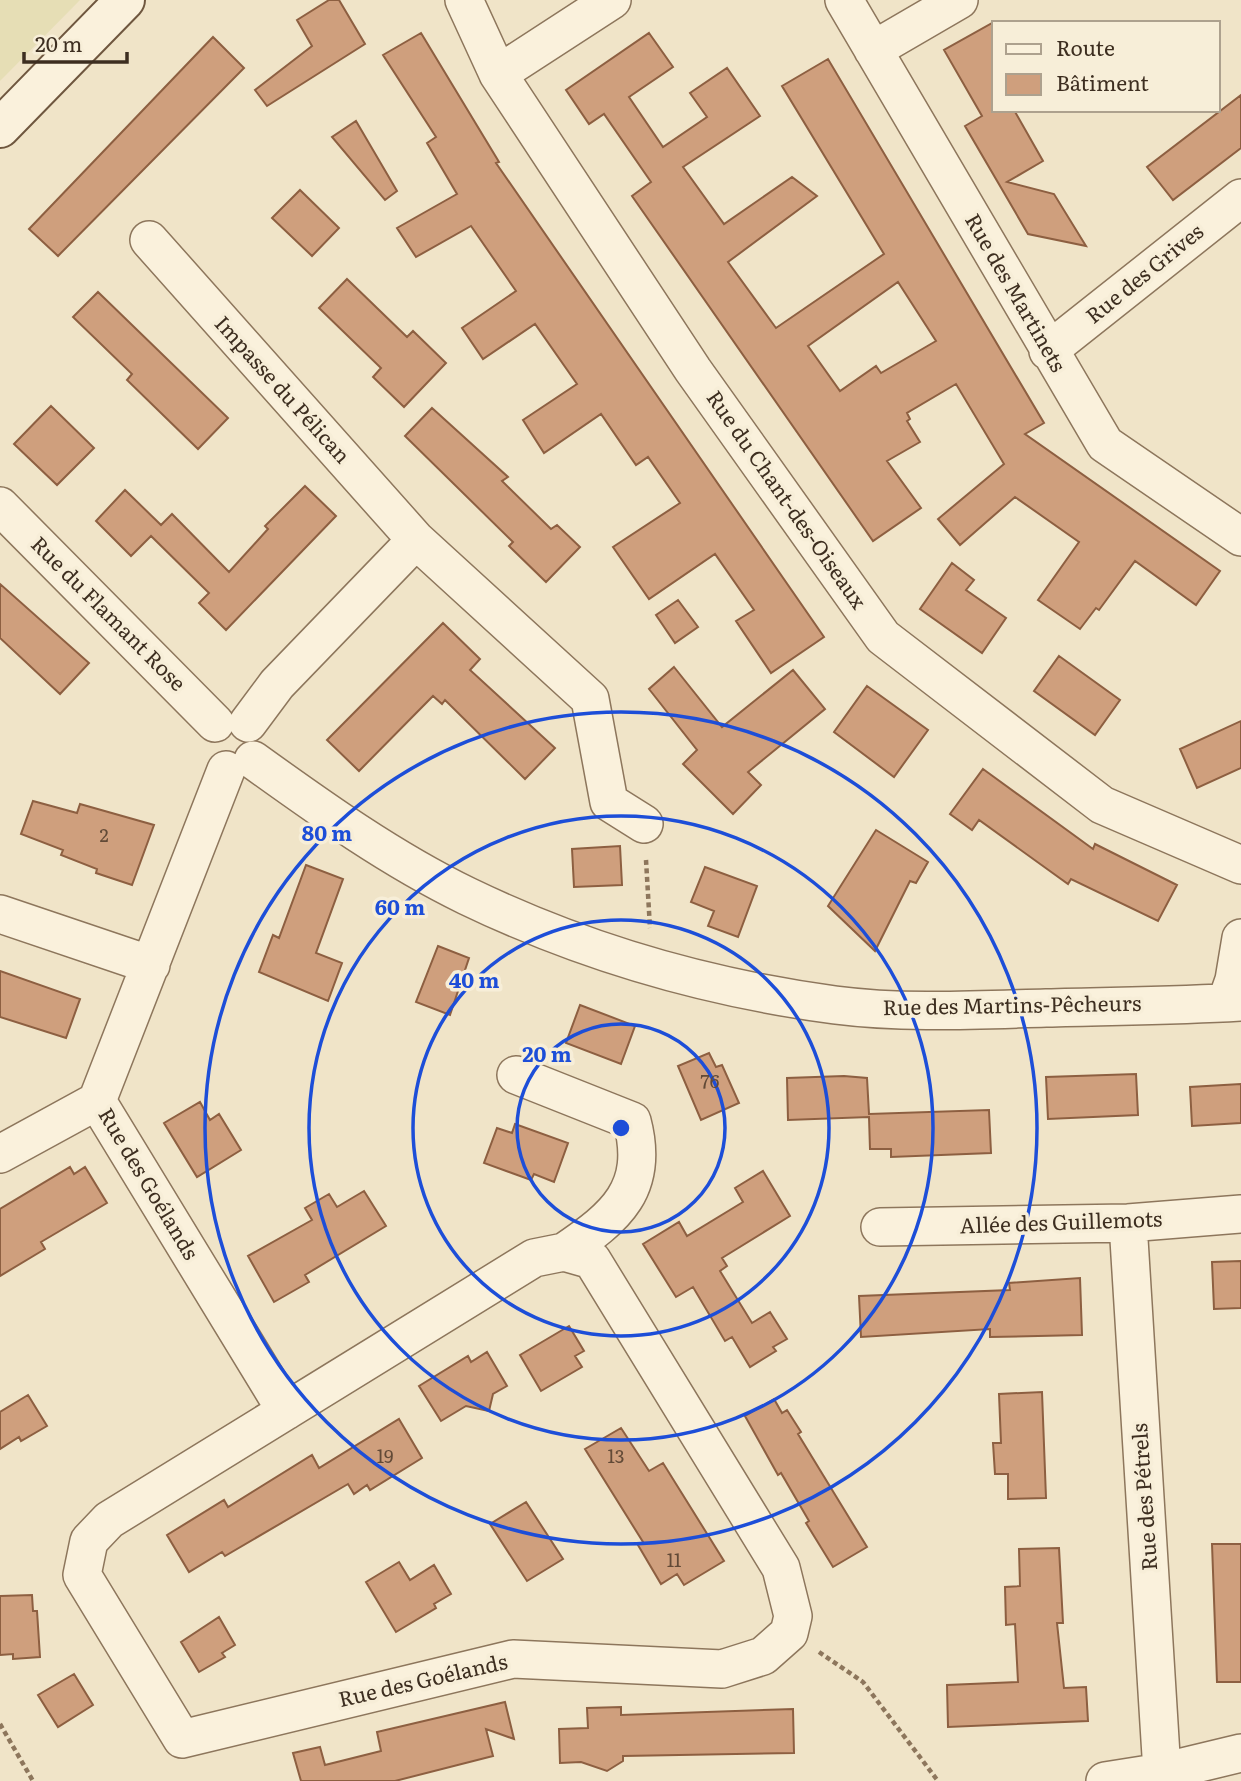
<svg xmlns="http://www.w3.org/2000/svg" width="1241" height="1781" font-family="Literata,serif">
<rect width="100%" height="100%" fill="#f0e4c8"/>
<!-- farmland -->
<path fill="#e6deb5" d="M 0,0 L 80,0 L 0,81 Z"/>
<!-- building -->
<path fill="#cf9f7d" stroke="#8d5f41" stroke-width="2" fill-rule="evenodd" d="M 329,0 L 339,0 L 365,44 L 267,106 L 255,90 L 312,46 L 297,20 Z
M 994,22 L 994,110 L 1014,110 L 1043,161 L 1007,182 L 1054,194 L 1086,246 L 1028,234 L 965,126 L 982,116 L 944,50 Z
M 421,33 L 499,162 L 496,163 L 824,637 L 771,673 L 736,621 L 754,610 L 715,554 L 649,599 L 613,547 L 680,503 L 648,457 L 636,465 L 601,414 L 544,453 L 523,420 L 577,384 L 535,324 L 483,359 L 462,328 L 516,291 L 471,226 L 416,257 L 397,228 L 457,194 L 427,143 L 436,137 L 383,55 Z
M 649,33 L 673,67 L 629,97 L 663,147 L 707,117 L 690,93 L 727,68 L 760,116 L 683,167 L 724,224 L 792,177 L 817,196 L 728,262 L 776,328 L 884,254 L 782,86 L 828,59 L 1044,423 L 1025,434 L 1220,571 L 1196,605 L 1135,561 L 1099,610 L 1096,608 L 1080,629 L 1038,600 L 1079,542 L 1015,497 L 960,545 L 938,519 L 1004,464 L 956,384 L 907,413 L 910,419 L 907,421 L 920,442 L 887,461 L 921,508 L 873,541 L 632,196 L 651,182 L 604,114 L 589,124 L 566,90 ZM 898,282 L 936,341 L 881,373 L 876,366 L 840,391 L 808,346 Z
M 213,37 L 244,68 L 58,256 L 29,229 Z
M 1241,95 L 1241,148 L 1173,200 L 1147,167 Z
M 356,121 L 397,191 L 385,200 L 332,137 Z
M 300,190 L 339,228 L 312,256 L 272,218 Z
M 347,279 L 407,337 L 413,331 L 446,363 L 404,407 L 373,377 L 381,368 L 319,308 Z
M 98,292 L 228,418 L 198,449 L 127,380 L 132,374 L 73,317 Z
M 51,406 L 94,448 L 57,485 L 14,444 Z
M 432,408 L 508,477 L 502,481 L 551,529 L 557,525 L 580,547 L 546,582 L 509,546 L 513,542 L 405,436 Z
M 305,486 L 336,516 L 226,630 L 199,603 L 209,593 L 151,536 L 131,556 L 96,521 L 125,490 L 161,525 L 172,514 L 229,572 L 268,529 L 265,526 Z
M 952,563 L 974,580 L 966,590 L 1006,618 L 982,653 L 920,609 Z
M 0,584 L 89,663 L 60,694 L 0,638 Z
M 678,600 L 698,627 L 675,643 L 656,615 Z
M 443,623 L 480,659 L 470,670 L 555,748 L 525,779 L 445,700 L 442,704 L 433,696 L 359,771 L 327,740 Z
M 1059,656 L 1120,700 L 1095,735 L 1034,691 Z
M 674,667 L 722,727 L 793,670 L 825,709 L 748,772 L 761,785 L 733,814 L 683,764 L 697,750 L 649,689 Z
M 867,686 L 928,730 L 894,777 L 834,732 Z
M 1241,721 L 1241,768 L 1197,788 L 1180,749 Z
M 983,769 L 1093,849 L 1095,844 L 1177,885 L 1158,921 L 1071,879 L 1068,884 L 979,820 L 972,830 L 950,814 Z
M 33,801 L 77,813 L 80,804 L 154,825 L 132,885 L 96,873 L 97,869 L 61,855 L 63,850 L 21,834 Z
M 876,830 L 928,862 L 916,883 L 910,881 L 875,951 L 828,906 Z
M 620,846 L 622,885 L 574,887 L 572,849 Z
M 306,865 L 343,879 L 316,953 L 342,963 L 328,1001 L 259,972 L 273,935 L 279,938 Z
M 705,867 L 757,886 L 738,937 L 708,926 L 714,911 L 691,902 Z
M 438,946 L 469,958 L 450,1015 L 416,1002 Z
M 0,971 L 80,999 L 66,1038 L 0,1017 Z
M 580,1005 L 635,1026 L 621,1064 L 566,1043 Z
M 709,1053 L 716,1067 L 722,1065 L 739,1103 L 701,1120 L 678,1066 Z
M 1136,1074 L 1138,1115 L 1048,1119 L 1046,1077 Z
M 844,1076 L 867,1078 L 869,1114 L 989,1110 L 991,1153 L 891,1157 L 891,1149 L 870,1149 L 869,1117 L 788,1120 L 787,1078 Z
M 1241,1084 L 1241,1123 L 1192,1126 L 1190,1087 Z
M 200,1102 L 210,1120 L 219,1114 L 241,1150 L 197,1177 L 164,1123 Z
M 515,1124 L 568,1143 L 554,1182 L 534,1174 L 531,1180 L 484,1163 L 497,1128 L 512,1133 Z
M 70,1167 L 74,1174 L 85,1167 L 107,1203 L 41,1242 L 45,1249 L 0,1276 L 0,1209 Z
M 763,1171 L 790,1216 L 722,1258 L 727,1266 L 720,1271 L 752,1323 L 770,1312 L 787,1339 L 773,1347 L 776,1351 L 750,1367 L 732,1337 L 725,1341 L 693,1287 L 676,1297 L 643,1244 L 679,1222 L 687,1236 L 743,1202 L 735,1188 Z
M 364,1191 L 386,1226 L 305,1275 L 309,1282 L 274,1302 L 248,1256 L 312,1220 L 305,1208 L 329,1194 L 337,1207 Z
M 1241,1261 L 1241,1308 L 1214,1309 L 1212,1262 Z
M 1080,1278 L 1082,1335 L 990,1337 L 990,1329 L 861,1337 L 859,1296 L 1010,1290 L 1009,1283 Z
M 569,1326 L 584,1351 L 575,1356 L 582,1367 L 541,1391 L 520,1355 Z
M 487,1352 L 507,1386 L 493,1394 L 489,1411 L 466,1406 L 441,1421 L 419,1386 L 468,1356 L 471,1362 Z
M 1042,1392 L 1046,1498 L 1008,1499 L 1008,1474 L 995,1474 L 993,1443 L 1001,1443 L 999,1394 Z
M 28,1395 L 47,1426 L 21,1441 L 19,1437 L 0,1449 L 0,1412 Z
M 774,1399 L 782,1413 L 787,1410 L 801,1432 L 798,1434 L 867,1547 L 833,1567 L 806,1523 L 809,1521 L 781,1473 L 778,1475 L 745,1416 Z
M 399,1419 L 422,1458 L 370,1490 L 367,1485 L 354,1494 L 348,1484 L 225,1556 L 222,1552 L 189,1572 L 167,1535 L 224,1500 L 228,1507 L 312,1455 L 319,1468 Z
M 621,1428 L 649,1471 L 663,1463 L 724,1561 L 684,1585 L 677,1574 L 661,1584 L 638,1545 L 643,1542 L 585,1449 Z
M 526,1502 L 563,1559 L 527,1581 L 490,1524 Z
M 1212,1544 L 1241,1544 L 1241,1682 L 1217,1682 Z
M 1059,1548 L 1063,1623 L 1057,1623 L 1064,1688 L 1086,1687 L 1088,1721 L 948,1727 L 947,1685 L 1018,1682 L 1015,1624 L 1006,1625 L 1005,1587 L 1020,1586 L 1019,1549 Z
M 399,1562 L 410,1580 L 434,1565 L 451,1594 L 434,1604 L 436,1608 L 396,1632 L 366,1582 Z
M 32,1595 L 33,1611 L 37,1611 L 40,1657 L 13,1659 L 13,1654 L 0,1655 L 0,1596 Z
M 219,1617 L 235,1645 L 222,1653 L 225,1657 L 199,1672 L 181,1642 Z
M 74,1674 L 93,1705 L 58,1727 L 38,1695 Z
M 505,1702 L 514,1739 L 486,1729 L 493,1756 L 395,1781 L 301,1781 L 293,1753 L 320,1747 L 325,1765 L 381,1751 L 377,1732 Z
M 621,1707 L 621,1715 L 793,1709 L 794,1753 L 623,1756 L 623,1761 L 607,1771 L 581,1762 L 560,1763 L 559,1729 L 588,1728 L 587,1708 Z"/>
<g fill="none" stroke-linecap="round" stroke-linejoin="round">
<!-- minor casing -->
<g stroke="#8d765c" stroke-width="40">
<path id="minor" d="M 464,0 L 498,74 L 693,370 L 883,637 L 1102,805 L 1241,865
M 844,0 L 1105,444 L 1241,537
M 873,50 L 959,0
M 498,74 L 612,0
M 149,240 L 416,540
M 1048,351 L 1241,198
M 0,506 L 215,723
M 248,723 L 277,684 L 416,540 L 590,699 L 609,802 L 644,824
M 253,760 C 321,809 391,859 467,896 C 583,952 708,988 835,1005 C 905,1014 976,1010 1046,1008 C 1111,1006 1176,1006 1241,1002
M 0,914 L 151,965
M 1226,1003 L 1234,980 L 1241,938
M 516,1075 L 632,1121 C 650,1189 616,1217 564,1252
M 97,1101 L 286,1411
M 0,1154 L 97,1101 L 226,770
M 1128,1223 L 1162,1772
M 880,1227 L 1128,1223 L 1241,1214
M 564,1252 L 592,1260 L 781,1568 L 793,1616 L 789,1633 L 763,1656 L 722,1669 L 513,1659 L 182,1739 L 82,1575 L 89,1541 L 109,1520 L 534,1258 Z
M 1105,1781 L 1162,1772 L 1241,1753"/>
</g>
<!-- secondary casing -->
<g stroke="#6f573f" stroke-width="42">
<path id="secondary" d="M 0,128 L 125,0"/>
</g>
<!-- path -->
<path stroke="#8d765c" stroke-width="4.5" stroke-dasharray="5 3.5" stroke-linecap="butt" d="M 646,860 L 650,928
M 819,1652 L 863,1682 L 938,1781
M 0,1724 L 33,1781"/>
<!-- minor -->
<use href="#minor" stroke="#faf1dc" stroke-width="37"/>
<!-- secondary -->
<use href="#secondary" stroke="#faf1dc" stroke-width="38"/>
</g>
<!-- distance rings -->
<g fill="none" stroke="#1d4ed8" stroke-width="3.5">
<circle cx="621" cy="1128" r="104"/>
<circle cx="621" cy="1128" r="208"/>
<circle cx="621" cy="1128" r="312"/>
<circle cx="621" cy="1128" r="416"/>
</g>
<g text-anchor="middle" stroke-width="7" stroke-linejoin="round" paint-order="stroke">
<!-- number labels -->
<g font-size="18" fill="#624a37">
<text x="104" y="842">2</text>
<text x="710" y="1088">76</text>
<text x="385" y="1463">19</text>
<text x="616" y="1463">13</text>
<text x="674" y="1567">11</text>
</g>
<!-- street labels -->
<g font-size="21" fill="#3d2e20" stroke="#f7eed8">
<text transform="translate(1145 274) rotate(-39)" y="7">Rue des Grives</text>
<text transform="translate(1015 293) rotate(60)" y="7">Rue des Martinets</text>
<text transform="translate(282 390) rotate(48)" y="7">Impasse du Pélican</text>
<text transform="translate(786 500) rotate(55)" y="7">Rue du Chant-des-Oiseaux</text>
<text transform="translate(108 614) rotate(45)" y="7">Rue du Flamant Rose</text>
<text transform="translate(1012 1006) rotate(-1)" y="7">Rue des Martins-Pêcheurs</text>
<text transform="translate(148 1184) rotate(59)" y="7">Rue des Goélands</text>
<text transform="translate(1061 1223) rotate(-2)" y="7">Allée des Guillemots</text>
<text transform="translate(1145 1497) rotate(-94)" y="7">Rue des Pétrels</text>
<text transform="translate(423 1681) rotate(-13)" y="7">Rue des Goélands</text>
</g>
</g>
<circle cx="621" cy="1128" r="10" fill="#1d4ed8" stroke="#f7eed8" stroke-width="3.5"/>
<g font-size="21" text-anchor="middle" font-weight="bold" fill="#1d4ed8" stroke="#f7eed8" stroke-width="7" stroke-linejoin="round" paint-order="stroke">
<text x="327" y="841">80 m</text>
<text x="400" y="915">60 m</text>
<text x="474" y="988">40 m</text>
<text x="547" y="1062">20 m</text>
</g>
<!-- legend -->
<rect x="992" y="21" width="228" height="91" fill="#f7eed8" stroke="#ada18e" stroke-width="2"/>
<rect x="1006" y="44" width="35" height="10" fill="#faf1dc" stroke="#ada18e" stroke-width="2"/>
<text x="1056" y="56" font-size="21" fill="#3d2e20">Route</text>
<rect x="1006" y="74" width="35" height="21" fill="#cf9f7d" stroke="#ada18e" stroke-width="2"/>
<text x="1056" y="91" font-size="21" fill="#3d2e20">Bâtiment</text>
<!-- scale -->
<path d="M24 52v10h103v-10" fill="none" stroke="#3d2e20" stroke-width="3.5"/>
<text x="35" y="52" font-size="21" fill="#3d2e20" stroke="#f7eed8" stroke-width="5" paint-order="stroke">20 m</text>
</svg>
